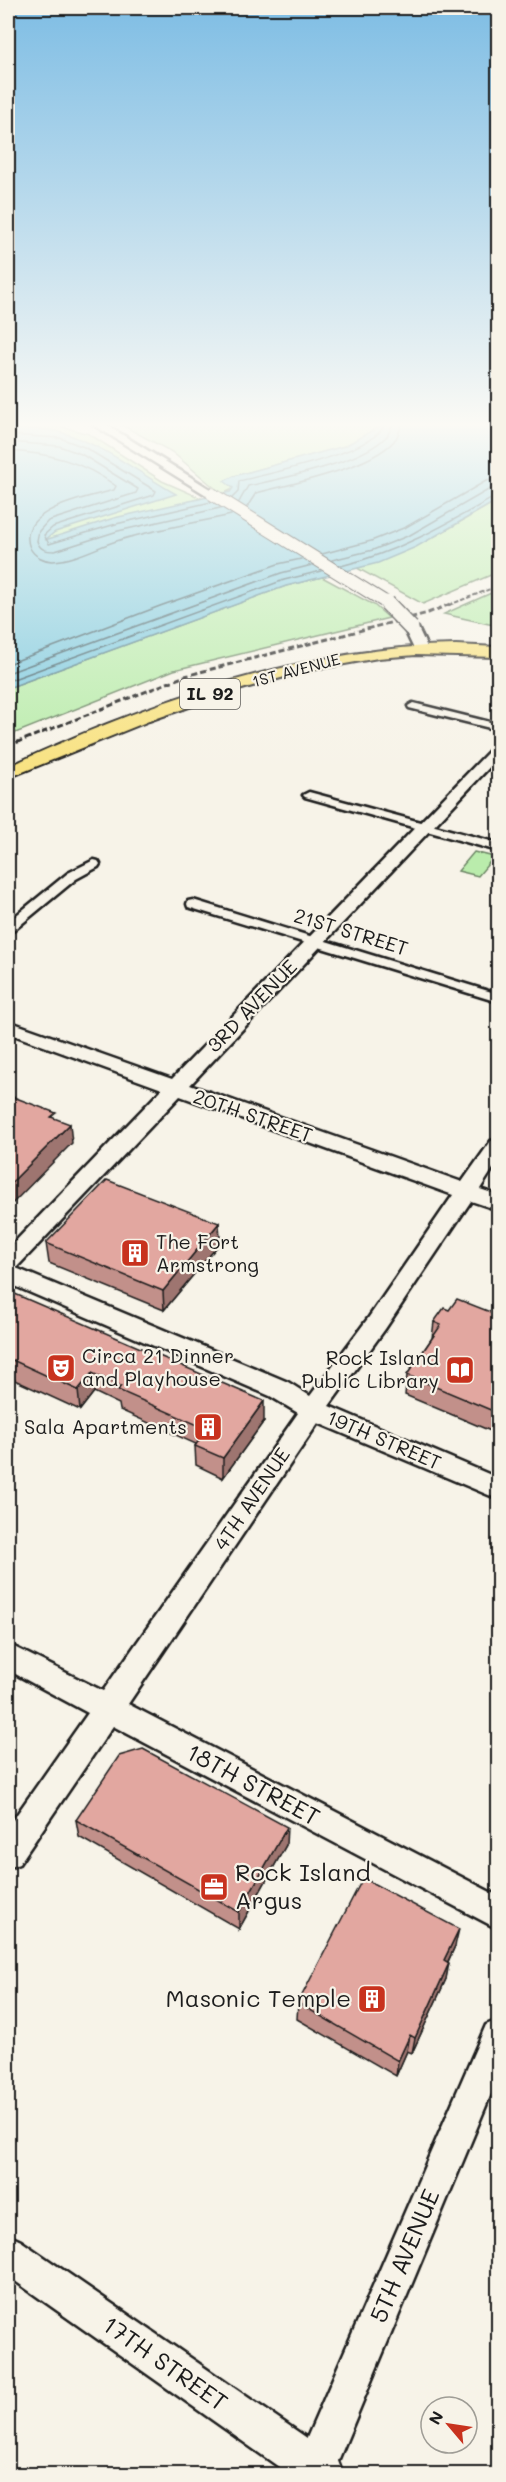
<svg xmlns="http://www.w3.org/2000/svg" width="506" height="2482" font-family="Mali,sans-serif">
<rect width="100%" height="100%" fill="#f7f3e8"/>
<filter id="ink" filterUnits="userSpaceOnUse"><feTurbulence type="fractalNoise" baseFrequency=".0167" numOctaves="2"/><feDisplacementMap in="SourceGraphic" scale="12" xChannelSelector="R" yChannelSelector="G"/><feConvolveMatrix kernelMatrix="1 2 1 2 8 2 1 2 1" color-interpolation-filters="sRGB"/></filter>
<g filter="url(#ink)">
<!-- green -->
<path fill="#baecac" stroke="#6b8464" stroke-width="1.5" d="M 8,424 L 51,424 L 89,434 L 162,481 L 201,498 L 8,553 L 8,517 L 86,442 C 60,432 36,429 8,429 Z
M 120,424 L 384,424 L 345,446 L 234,476 L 233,489 L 222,494 L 172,452 Z
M 498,500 L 498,572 L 423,604 L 357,568 C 409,555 453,526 498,500 Z
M 322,577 L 374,605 L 389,618 L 174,670 L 8,736 L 8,688 L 286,586 Z
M 498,590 L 498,626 L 444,614 Z
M 474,852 L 494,857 L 478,876 L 458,871 Z"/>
<!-- water -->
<path fill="#7fcadf" stroke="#578491" stroke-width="1.5" d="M 384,424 L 498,424 L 498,500 L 416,547 L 378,563 L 286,586 L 8,688 L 8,551 L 11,550 L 8,548 L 8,429 C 26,429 45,428 63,433 C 101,444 141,474 176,494 L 55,532 L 45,540 L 114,518 L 230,492 L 233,488 L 224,481 L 234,476 L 345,446 Z"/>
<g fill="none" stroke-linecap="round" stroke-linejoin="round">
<!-- shore -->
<path stroke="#44626a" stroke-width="1.5" d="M 8,435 L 60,438 L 84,447 L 156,491 L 154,495 L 53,527 L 44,535 L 49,544 L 116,524 L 211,502
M 8,442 L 59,446 L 81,454 L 138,489 L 136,493 L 48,521 L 39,531 L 37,541 C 40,550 46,551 55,551 L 118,531 L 220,508
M 8,451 C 49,453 82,461 116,486 L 114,490 C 90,497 14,509 30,548 C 34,556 44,561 53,561 C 77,560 100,545 123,539 C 158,529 195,523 231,515
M 232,498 L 238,492 L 239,481 C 270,473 374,453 385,424
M 239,502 L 248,486 C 284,478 362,463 387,436 C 389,433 391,428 393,424
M 247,507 L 256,493 C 290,484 378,467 397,437 C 399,433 400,428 402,424
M 322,554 L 371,541 L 406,527 L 486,481 L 498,479
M 332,560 L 373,550 L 410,535 L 490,489 L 498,488
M 341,566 C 401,551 445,525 498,495
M 8,664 L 160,606 L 278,564 L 301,559
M 8,673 L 281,573 L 312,565
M 8,681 L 284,580 L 321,571"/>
<!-- street casing -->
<g stroke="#1c1c1c" stroke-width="5">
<path id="street" d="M 413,703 L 498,724 L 498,730 L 409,708 L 408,706 Z
M 309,792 L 498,843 L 498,851 L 305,797 L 303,795 Z
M 94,860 L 98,861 L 100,864 L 98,867 L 76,879 L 13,931 L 8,932 L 8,922 L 68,873 Z
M 193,900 L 498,994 L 498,1002 L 188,907 L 187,904 L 188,901 Z"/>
</g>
<!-- secondary casing -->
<g stroke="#1c1c1c" stroke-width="5">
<path id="secondary" d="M 92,424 L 105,424 L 218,494 L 212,497 L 208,496 Z
M 411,624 L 418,628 L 428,649 L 426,652 L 421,653 L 414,649 L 404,628 Z
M 498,745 L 498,758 L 190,1085 L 462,1182 L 491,1141 L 498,1139 L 498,1161 L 480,1189 L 498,1195 L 498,1210 L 471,1201 L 385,1329 L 329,1406 L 498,1478 L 498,1499 L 318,1423 L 128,1704 L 498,1896 L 498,1929 L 113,1726 L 19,1864 L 8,1868 L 8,1827 L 88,1713 L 8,1670 L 8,1644 L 103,1691 L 298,1413 L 270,1396 L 8,1283 L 8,1249 L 162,1089 L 8,1033 L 8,1021 L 172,1079 L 493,747 ZM 180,1096 L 453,1195 L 369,1317 L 310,1396 L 288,1382 L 16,1268 Z
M 498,2020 L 498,2077 L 338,2461 L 343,2474 L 289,2474 L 8,2276 L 8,2235 L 21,2241 L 307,2438 L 486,2025 Z"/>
</g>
<!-- primary casing -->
<g stroke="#1c1c1c" stroke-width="4">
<path id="primary" d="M 456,645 L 498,647 L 498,657 L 416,655 L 378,658 L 306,671 L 235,691 L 149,721 L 8,778 L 8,767 C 144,703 304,647 456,645 Z"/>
</g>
<!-- street -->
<use href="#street" fill="#f7f3e8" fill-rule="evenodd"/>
<!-- secondary -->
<use href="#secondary" fill="#f7f3e8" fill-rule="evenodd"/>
<!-- primary -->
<use href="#primary" fill="#f8e281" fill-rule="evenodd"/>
<!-- rail-far1 -->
<path stroke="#1c1c1c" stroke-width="2" stroke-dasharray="4.5 2" stroke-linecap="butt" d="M 449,605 L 498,586"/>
<!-- rail -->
<path stroke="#1c1c1c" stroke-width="3" stroke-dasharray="6 3" stroke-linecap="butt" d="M 8,746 L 185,676 L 428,613 L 453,603"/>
<!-- secondary-bridge-far1 casing -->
<g stroke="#1c1c1c" stroke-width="14" stroke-linecap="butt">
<path id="secondary-bridge-far1" d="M 212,494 L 390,605"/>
</g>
<!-- secondary-bridge casing -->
<g stroke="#1c1c1c" stroke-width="18" stroke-linecap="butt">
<path id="secondary-bridge" d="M 387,603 L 411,628"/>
</g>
<!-- secondary-bridge-far1 -->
<use href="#secondary-bridge-far1" stroke="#f7f3e8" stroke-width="12"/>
<!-- secondary-bridge -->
<use href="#secondary-bridge" stroke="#f7f3e8" stroke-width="15"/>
</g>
<!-- wall -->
<path fill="#c2908a" stroke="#1c1c1c" stroke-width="1.5" d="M 219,1223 L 220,1243 L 164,1310 L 49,1263 L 46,1243 Z
M 8,1291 L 264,1421 L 223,1478 L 196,1465 L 195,1446 L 196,1444 L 120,1410 L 119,1404 L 94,1392 L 80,1410 L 8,1377 Z
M 449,1310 L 498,1315 L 498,1434 L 405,1395 L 407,1375 L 432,1338 L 434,1322 Z
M 76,1820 L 286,1845 L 239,1929 L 79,1837 Z
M 455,1946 L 448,1962 L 446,1979 L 412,2053 L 407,2051 L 396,2076 L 297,2019 L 298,2003 Z"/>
<!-- shaded-wall -->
<path fill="#9e7570" stroke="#1c1c1c" stroke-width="1.5" d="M 70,1124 L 72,1143 L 8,1208 L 8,1186 Z
M 219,1223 L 220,1243 L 164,1310 L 163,1291 Z
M 92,1373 L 94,1392 L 80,1410 L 78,1390 Z
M 264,1401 L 264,1421 L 223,1478 L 223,1458 Z
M 287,1827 L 286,1845 L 239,1929 L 239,1912 Z
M 459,1929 L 455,1946 L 441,1976 L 444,1960 Z
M 449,1963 L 446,1979 L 412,2053 L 415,2038 Z
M 410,2035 L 407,2051 L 396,2076 L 398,2061 Z"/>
<!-- building -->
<path fill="#e2a7a0" stroke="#1c1c1c" stroke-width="1.5" d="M 8,1095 L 56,1113 L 51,1117 L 70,1124 L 8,1186 Z
M 107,1180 L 219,1223 L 163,1291 L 46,1243 Z
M 8,1291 L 264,1401 L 223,1458 L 195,1446 L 207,1429 L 118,1390 L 121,1386 L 92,1373 L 78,1390 L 8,1358 Z
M 457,1299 L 498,1315 L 498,1413 L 407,1375 L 441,1325 L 434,1322 L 444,1308 L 449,1310 Z
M 143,1749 L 287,1827 L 239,1912 L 76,1820 L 119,1756 Z
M 363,1878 L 459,1929 L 444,1960 L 449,1963 L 415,2038 L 410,2035 L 398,2061 L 298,2003 Z"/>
</g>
<!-- sky -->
<linearGradient id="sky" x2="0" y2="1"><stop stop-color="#7ebde4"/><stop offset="0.55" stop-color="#fbfaf5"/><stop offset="1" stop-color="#fbfaf5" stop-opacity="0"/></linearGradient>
<rect width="506" height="772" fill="url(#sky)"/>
<!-- icons -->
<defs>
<g id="building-square" transform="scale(1.5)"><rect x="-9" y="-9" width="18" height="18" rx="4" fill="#c8321e" stroke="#f7f3e8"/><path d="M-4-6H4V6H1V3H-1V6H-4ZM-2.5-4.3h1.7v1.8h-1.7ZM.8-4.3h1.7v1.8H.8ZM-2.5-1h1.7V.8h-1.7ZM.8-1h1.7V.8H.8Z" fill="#fff"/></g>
<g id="theatre-square" transform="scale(1.5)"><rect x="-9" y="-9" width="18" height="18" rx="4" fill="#c8321e" stroke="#f7f3e8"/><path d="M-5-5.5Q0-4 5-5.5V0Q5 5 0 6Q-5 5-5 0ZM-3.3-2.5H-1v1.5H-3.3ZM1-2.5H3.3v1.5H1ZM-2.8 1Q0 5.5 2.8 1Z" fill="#fff"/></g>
<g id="library-square" transform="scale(1.5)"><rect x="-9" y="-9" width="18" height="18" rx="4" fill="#c8321e" stroke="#f7f3e8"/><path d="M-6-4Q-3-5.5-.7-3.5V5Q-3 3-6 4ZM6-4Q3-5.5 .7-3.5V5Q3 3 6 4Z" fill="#fff"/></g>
<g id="office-square" transform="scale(1.5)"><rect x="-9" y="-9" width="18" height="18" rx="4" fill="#c8321e" stroke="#f7f3e8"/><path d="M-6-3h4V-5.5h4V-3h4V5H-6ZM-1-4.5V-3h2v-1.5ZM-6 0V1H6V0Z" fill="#fff"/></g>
</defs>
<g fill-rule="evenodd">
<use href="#building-square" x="135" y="1253"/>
<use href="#theatre-square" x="61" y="1368"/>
<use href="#library-square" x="460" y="1370"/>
<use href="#building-square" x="208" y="1427"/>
<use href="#office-square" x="214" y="1887"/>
<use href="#building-square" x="372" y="1999"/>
</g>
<g text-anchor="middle" stroke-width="4.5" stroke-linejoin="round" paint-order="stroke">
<!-- far-street labels -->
<g font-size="16" fill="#1c1c1c" stroke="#f7f3e8">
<text transform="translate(296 670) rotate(-15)" y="6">1ST AVENUE</text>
</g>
<!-- shield labels -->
<rect fill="#f7f3e8" stroke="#5e5c59" stroke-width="1.5" x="180" y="679" width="60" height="30" rx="4.5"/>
<g font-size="18" font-weight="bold" fill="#1c1c1c">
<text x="210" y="700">IL 92</text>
</g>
<!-- street labels -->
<g font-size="20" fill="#1c1c1c" stroke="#f7f3e8">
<text transform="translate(351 932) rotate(17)" y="7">21ST STREET</text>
<text transform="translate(252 1006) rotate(-46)" y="7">3RD AVENUE</text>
<text transform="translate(253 1116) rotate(19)" y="7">20TH STREET</text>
<text transform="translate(384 1440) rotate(23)" y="7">19TH STREET</text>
<text transform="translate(252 1499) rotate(-56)" y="7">4TH AVENUE</text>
</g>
<!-- poi labels -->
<g font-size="20" fill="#1c1c1c" stroke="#f7f3e8" text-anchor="start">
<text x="156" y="1249">The Fort<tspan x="156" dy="23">Armstrong</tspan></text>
<text x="82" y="1363">Circa 21 Dinner<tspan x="82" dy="23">and Playhouse</tspan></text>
<text x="439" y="1365" text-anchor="end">Rock Island<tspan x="439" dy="23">Public Library</tspan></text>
<text x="187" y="1434" text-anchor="end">Sala Apartments</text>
</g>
<!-- near-street labels -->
<g font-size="24" fill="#1c1c1c" stroke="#f7f3e8">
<text transform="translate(253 1785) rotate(28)" y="8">18TH STREET</text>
<text transform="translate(405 2256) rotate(-67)" y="8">5TH AVENUE</text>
<text transform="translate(165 2364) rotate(35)" y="8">17TH STREET</text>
</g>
<!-- near-poi labels -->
<g font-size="24" fill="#1c1c1c" stroke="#f7f3e8" text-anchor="start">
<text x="235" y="1881">Rock Island<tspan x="235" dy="28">Argus</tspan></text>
<text x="351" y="2007" text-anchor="end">Masonic Temple</text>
</g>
</g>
<!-- margin -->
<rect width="506" height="2482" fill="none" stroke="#f7f3e8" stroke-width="30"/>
<rect x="15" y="15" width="476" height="2452" fill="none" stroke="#1c1c1c" stroke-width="2" filter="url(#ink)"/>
<!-- north arrow -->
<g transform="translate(449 2425) rotate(299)"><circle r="28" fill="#f7f3e8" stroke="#9f9d96" stroke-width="1.5"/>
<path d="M0-4.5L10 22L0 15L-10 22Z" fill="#c8321e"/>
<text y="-9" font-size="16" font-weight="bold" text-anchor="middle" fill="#1c1c1c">N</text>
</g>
</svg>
